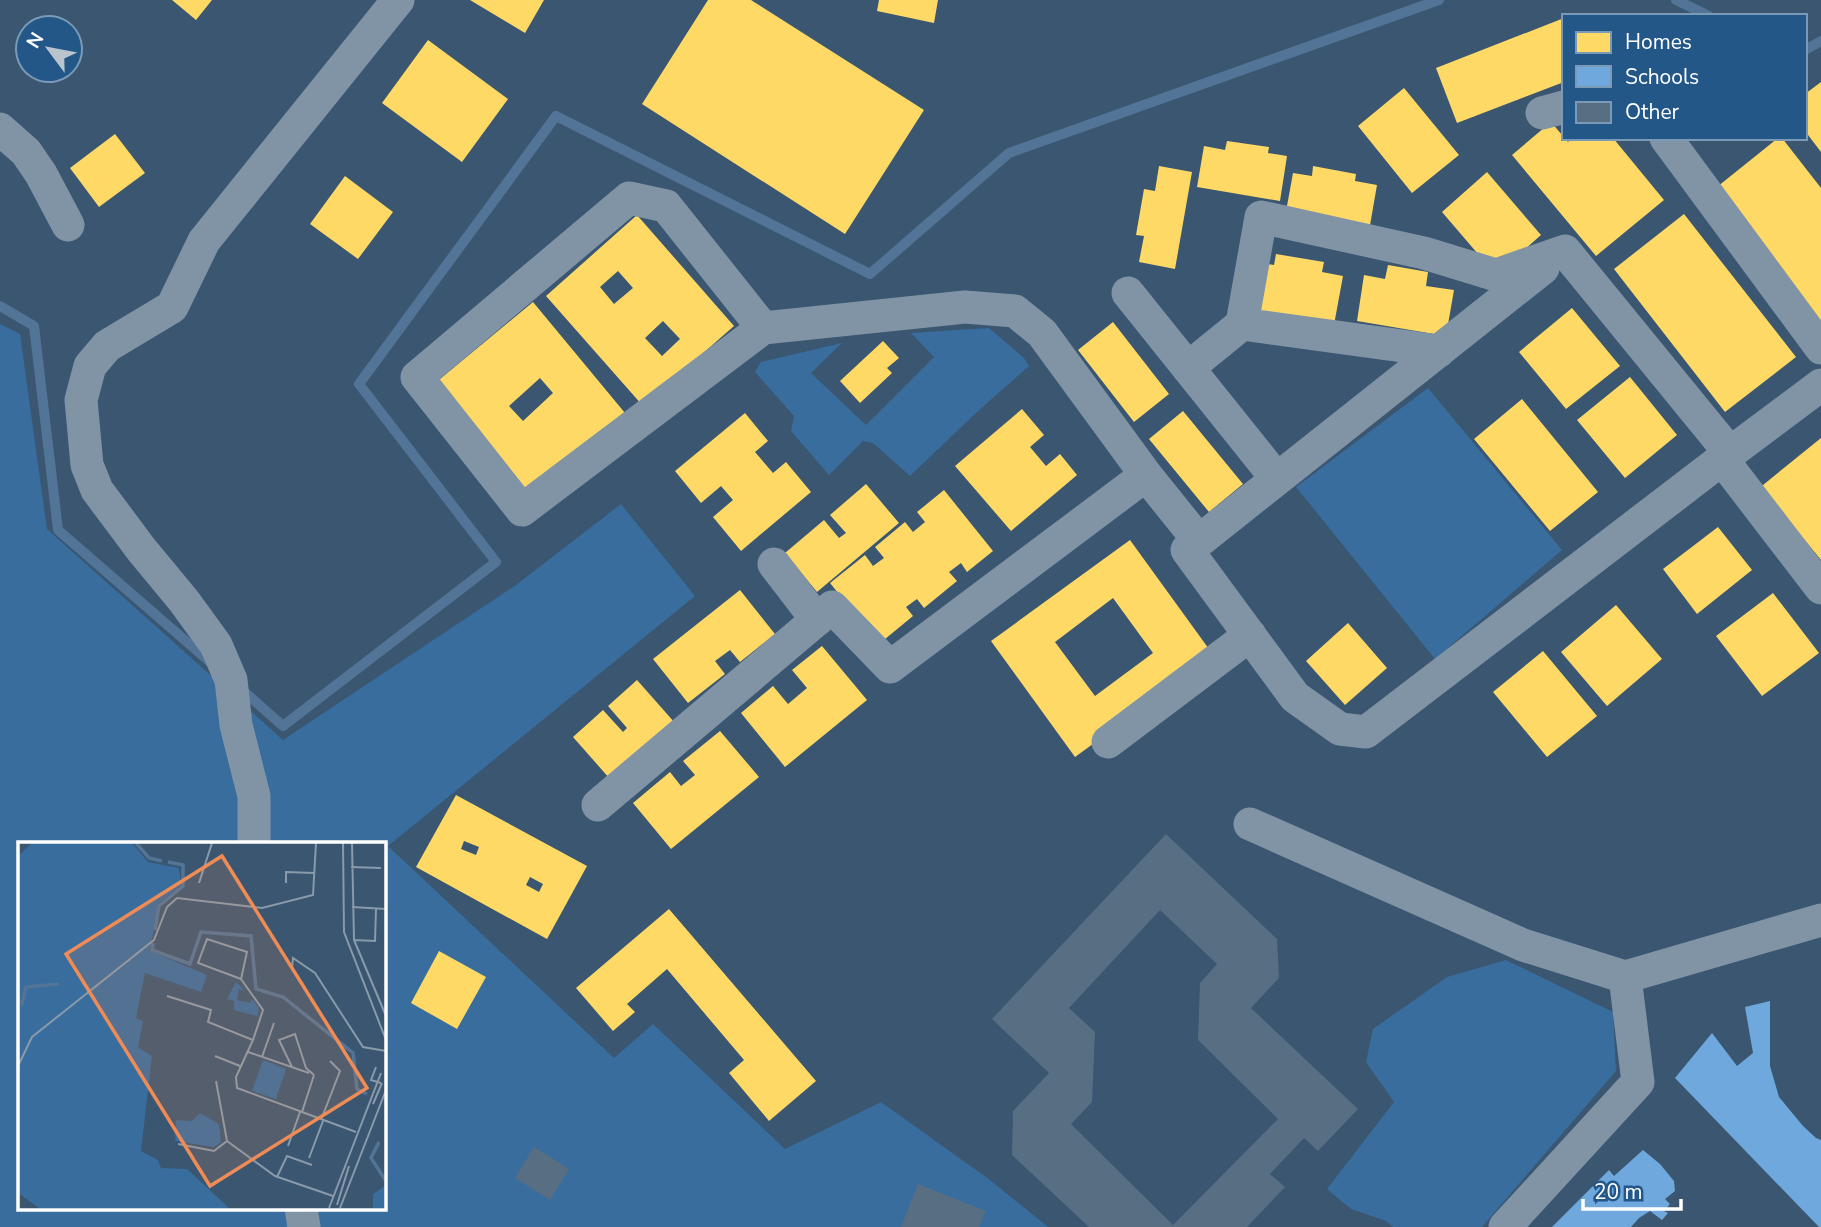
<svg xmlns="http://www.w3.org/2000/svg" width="1821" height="1227" font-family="'Nunito Sans',sans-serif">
<rect width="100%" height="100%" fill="#3a5671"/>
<!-- green -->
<path fill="#386d9e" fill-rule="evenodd" d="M 0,324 L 20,334 L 47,529 L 283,740 L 516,585 L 621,504 L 695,596 L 388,846 L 614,1058 L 653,1024 L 785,1149 L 881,1102 L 990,1180 L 1048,1227 L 0,1227 ZM 19,844 L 383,844 L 383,1208 L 19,1208 Z
M 989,328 L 1024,358 L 1029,366 L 977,412 L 910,476 L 873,443 L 863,441 L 829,475 L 791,431 L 794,416 L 755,372 L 761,362 L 842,343 L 811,373 L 866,425 L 934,357 L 911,333 Z
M 1428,388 L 1562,550 L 1435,659 L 1296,487 Z
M 1506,960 L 1613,1012 L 1616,1071 L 1482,1227 L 1393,1227 L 1386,1221 L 1351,1209 L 1327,1189 L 1394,1102 L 1366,1062 L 1373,1029 L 1447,977 Z"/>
<!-- homes -->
<path fill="#ffd966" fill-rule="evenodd" d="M 172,0 L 212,0 L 196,20 Z
M 470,0 L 544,0 L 525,33 Z
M 708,0 L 751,0 L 924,110 L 845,234 L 642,104 Z
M 879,0 L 938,0 L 934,23 L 877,11 Z
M 1564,18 L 1564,82 L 1457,123 L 1436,68 Z
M 428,40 L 508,99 L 462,162 L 382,103 Z
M 1821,82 L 1821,152 L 1805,131 L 1805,94 Z
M 1404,88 L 1459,155 L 1412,193 L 1358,126 Z
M 1551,122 L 1568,142 L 1572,138 L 1613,138 L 1664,200 L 1596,256 L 1512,155 Z
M 115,134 L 145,173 L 99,207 L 70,168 Z
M 1778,138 L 1782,138 L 1821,188 L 1821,331 L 1712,191 Z
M 1227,141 L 1269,147 L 1268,153 L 1287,156 L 1280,201 L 1197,187 L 1204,146 L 1225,150 Z
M 1159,166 L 1192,172 L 1175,269 L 1139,262 L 1144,236 L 1136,235 L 1144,189 L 1155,191 Z
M 1313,166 L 1356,174 L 1355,181 L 1377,185 L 1369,231 L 1285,217 L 1293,173 L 1312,176 Z
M 1487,172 L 1541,235 L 1496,275 L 1442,212 Z
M 345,176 L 393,212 L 358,259 L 310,224 Z
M 1684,214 L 1796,357 L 1725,412 L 1614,269 Z
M 637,215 L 734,326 L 643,406 L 546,296 ZM 618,271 L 633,288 L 614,304 L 600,287 ZM 663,321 L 680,339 L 662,356 L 645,338 Z
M 1276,254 L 1324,262 L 1322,272 L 1343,276 L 1334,325 L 1241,310 L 1250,261 L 1274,265 Z
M 1388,265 L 1428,272 L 1426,286 L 1454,290 L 1446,336 L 1357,321 L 1364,275 L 1385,279 Z
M 533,302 L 625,413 L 527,496 L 434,384 ZM 540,378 L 553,393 L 523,421 L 509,406 Z
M 1572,308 L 1620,366 L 1566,409 L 1519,352 Z
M 1113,322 L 1169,394 L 1134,422 L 1078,350 Z
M 883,341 L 899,358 L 887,368 L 892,373 L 860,403 L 840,381 Z
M 1630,377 L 1677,435 L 1625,478 L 1577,420 Z
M 1522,399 L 1598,492 L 1550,531 L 1474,439 Z
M 1022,409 L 1044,435 L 1030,447 L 1046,466 L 1060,454 L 1077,475 L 1011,531 L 955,466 Z
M 1183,411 L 1243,484 L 1209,512 L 1149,439 Z
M 745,413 L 768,441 L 755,452 L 773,473 L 786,462 L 811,492 L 741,551 L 713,517 L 733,500 L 721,486 L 701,503 L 675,471 Z
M 1821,438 L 1821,560 L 1794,527 L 1747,498 Z
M 866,484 L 899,523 L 817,592 L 785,553 L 824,520 L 839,538 L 846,533 L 830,515 Z
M 944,490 L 993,551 L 967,572 L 961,563 L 949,572 L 957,581 L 924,608 L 917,599 L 906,607 L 913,616 L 879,644 L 830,583 L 865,555 L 873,566 L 884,558 L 875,547 L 905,522 L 913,532 L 925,522 L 917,512 Z
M 1718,527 L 1752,570 L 1697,614 L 1663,569 Z
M 1130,540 L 1214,656 L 1075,757 L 991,641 ZM 1113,598 L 1153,653 L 1095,696 L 1055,642 Z
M 740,590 L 775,634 L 740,662 L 730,650 L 715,661 L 725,674 L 688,703 L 653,659 Z
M 1773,593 L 1819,653 L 1762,696 L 1716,636 Z
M 1616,605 L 1662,659 L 1607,706 L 1561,652 Z
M 1348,623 L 1387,668 L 1345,705 L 1306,661 Z
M 822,646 L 867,700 L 785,767 L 741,713 L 773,686 L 788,704 L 807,688 L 792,670 Z
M 1543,651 L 1597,716 L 1547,757 L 1493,692 Z
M 637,680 L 675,723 L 610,779 L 573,737 L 603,710 L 623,732 L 627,728 L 608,706 Z
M 720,731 L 759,777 L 671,849 L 633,803 L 670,772 L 681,786 L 695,775 L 683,761 Z
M 456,795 L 587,866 L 547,939 L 416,867 ZM 464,841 L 479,847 L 476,855 L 461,849 ZM 530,877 L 543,884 L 539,892 L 526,885 Z
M 669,909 L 816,1081 L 769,1121 L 729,1073 L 744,1060 L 667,969 L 627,1004 L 635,1012 L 613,1031 L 576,988 Z
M 439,951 L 486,977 L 457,1029 L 411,1003 Z"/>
<!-- schools -->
<path fill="#6fa8dc" d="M 1770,1001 L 1770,1066 L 1779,1097 L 1803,1126 L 1816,1138 L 1821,1140 L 1821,1227 L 1819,1227 L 1675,1078 L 1712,1033 L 1737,1066 L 1753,1053 L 1745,1007 Z
M 1643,1150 L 1660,1164 L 1674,1181 L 1675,1191 L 1665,1199 L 1670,1204 L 1664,1211 L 1668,1213 L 1662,1220 L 1650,1211 L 1639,1218 L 1631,1227 L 1552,1227 L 1609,1170 L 1614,1176 Z"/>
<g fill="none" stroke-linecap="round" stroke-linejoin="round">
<!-- stream -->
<path stroke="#527496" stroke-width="10" d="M 1676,0 L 1709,16
M 1805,50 L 1821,41
M 0,306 L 34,326 L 58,530 L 210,662
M 240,688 L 283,726 L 496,562 L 359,384 L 556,116 L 870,274 L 1009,153 L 1439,0"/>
</g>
<!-- building -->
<path fill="#586e83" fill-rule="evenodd" d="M 1166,834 L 1277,939 L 1279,978 L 1251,1008 L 1358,1109 L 1318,1151 L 1304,1138 L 1270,1174 L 1285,1187 L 1247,1227 L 1089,1227 L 1012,1155 L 1013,1111 L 1049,1073 L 992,1019 ZM 1160,910 L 1217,964 L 1200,983 L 1198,1040 L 1278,1119 L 1173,1225 L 1071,1124 L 1092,1102 L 1095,1032 L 1069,1008 Z
M 534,1147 L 569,1169 L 550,1200 L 515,1178 Z
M 918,1184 L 986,1211 L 979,1227 L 901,1227 Z"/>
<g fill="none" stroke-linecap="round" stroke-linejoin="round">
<!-- minor -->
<path stroke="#8194a6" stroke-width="33" d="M 1542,113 L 1564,107
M 0,129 L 26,152 L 41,174 L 68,225
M 1666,138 L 1821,348
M 1128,293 L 1277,479
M 763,328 L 522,510 L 417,377 L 629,198 L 666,206 L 763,328 L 965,307 L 1015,311 L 1042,333 L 1146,475
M 1439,351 L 1242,324 L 1261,217 L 1424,253 L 1496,275 L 1565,251
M 1188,368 L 1242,324
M 1730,453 L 1821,385
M 1722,459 L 1821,588
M 1199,541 L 1543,268
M 774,564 L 817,620
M 1108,742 L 1250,635
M 598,805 L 832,607 L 890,667 L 1146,475 L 1199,541 L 1187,550 L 1295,697 L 1340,729 L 1366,732 L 1730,453 L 1565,251
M 1250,824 L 1523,945 L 1625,977 L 1821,920
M 254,844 L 254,796 L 236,725 L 231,680 L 216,645 L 184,601 L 141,549 L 97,490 L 87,465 L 81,400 L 90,366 L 107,346 L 172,307 L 204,241 L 398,0
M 301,1208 L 304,1227
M 1505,1227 L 1638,1082 L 1625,977"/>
</g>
<!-- overview -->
<g transform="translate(18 842)">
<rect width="368" height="368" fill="#3a5671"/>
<path d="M 14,1 L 114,1 L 130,20 L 161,26 L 163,43 L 140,62 L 132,109 L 189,133 L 183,150 L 127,131 L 118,176 L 125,179 L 120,205 L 134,214 L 123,309 L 140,318 L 143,326 L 169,327 L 211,366 L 21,366 L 0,351 L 0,14 ZM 218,140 L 227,149 L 221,147 L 219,158 L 232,161 L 234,157 L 241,166 L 239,174 L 216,168 L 216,159 L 209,157 ZM 245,218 L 268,227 L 258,257 L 234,249 ZM 182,271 L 201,282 L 203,300 L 196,305 L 157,299 L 158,278 L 174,279 ZM 367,344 L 367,366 L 355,366 L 355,352 Z" fill="#386d9e"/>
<path fill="none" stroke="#527496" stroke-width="3.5" d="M 118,1 L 131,16 L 144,19M 137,88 L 141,64 L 165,44 L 165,23 L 150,20M 135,101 L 134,108 L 172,122 L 183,90 L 233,94 L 238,147 L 265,155 L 335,211 L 339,247 L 349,252M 0,159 L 4,162 L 8,145 L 41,142M 361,300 L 353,316 L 368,339"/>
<path fill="none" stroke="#899aaa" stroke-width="2" d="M 325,1 L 326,90 L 368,198M 334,1 L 336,98 L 368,174M 333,25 L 363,26M 181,41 L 194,1M 268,41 L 268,30 L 296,31M 334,65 L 368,67M 336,98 L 357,99 L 358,67M 274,126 L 275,116 L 297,131 L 345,205 L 368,209M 223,137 L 180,121 L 189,97 L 229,110 L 223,137 L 245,168 L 235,198M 149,154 L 193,168 L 190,180 L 235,198 L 218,235 L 219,246 L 284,270 L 296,233M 230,210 L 291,231M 197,214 L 222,224M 244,215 L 256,181M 0,224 L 14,195 L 136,98 L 149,65 L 159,56 L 244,66 L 295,53 L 298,1M 274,225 L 261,198 L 277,192 L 288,226 L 296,233M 358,225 L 353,238 L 363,241M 198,239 L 209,299 L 257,334 L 315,354M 355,262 L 364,241M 284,270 L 338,290M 303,278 L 322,229 L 312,219M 160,302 L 196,309 L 209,299M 270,304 L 282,270M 291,316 L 305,279M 259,335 L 269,314 L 294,323M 319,363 L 331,324M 311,366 L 363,231M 322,366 L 368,248"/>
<path fill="#ef8b55" fill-opacity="0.15" stroke="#ef8b55" stroke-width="3.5" d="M 204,14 L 349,246 L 192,344 L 48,112 Z"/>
<rect width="368" height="368" fill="none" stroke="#fff" stroke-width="3.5"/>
</g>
<!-- legend -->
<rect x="1562" y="14" width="245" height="126" fill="#235788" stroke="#7b9ab8" stroke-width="2"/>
<rect x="1576" y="32" width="35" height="21" fill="#ffd966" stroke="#7b9ab8" stroke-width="2"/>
<text x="1625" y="49" font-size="21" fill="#ffffff">Homes</text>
<rect x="1576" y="66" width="35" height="21" fill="#6fa8dc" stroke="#7b9ab8" stroke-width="2"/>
<text x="1625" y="84" font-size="21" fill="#ffffff">Schools</text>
<rect x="1576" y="102" width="35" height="21" fill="#586e83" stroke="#7b9ab8" stroke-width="2"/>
<text x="1625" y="119" font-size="21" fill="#ffffff">Other</text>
<!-- north arrow -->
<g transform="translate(49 49) rotate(302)"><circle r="33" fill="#235788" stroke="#7b9ab8" stroke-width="2"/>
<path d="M0-5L12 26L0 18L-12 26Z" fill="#bac4cd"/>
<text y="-10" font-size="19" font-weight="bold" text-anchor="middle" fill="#ffffff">N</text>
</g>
<!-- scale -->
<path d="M1583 1199v10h98v-10" fill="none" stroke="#ffffff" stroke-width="3.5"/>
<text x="1594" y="1199" font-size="21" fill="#ffffff" stroke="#235788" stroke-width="5" paint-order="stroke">20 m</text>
</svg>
